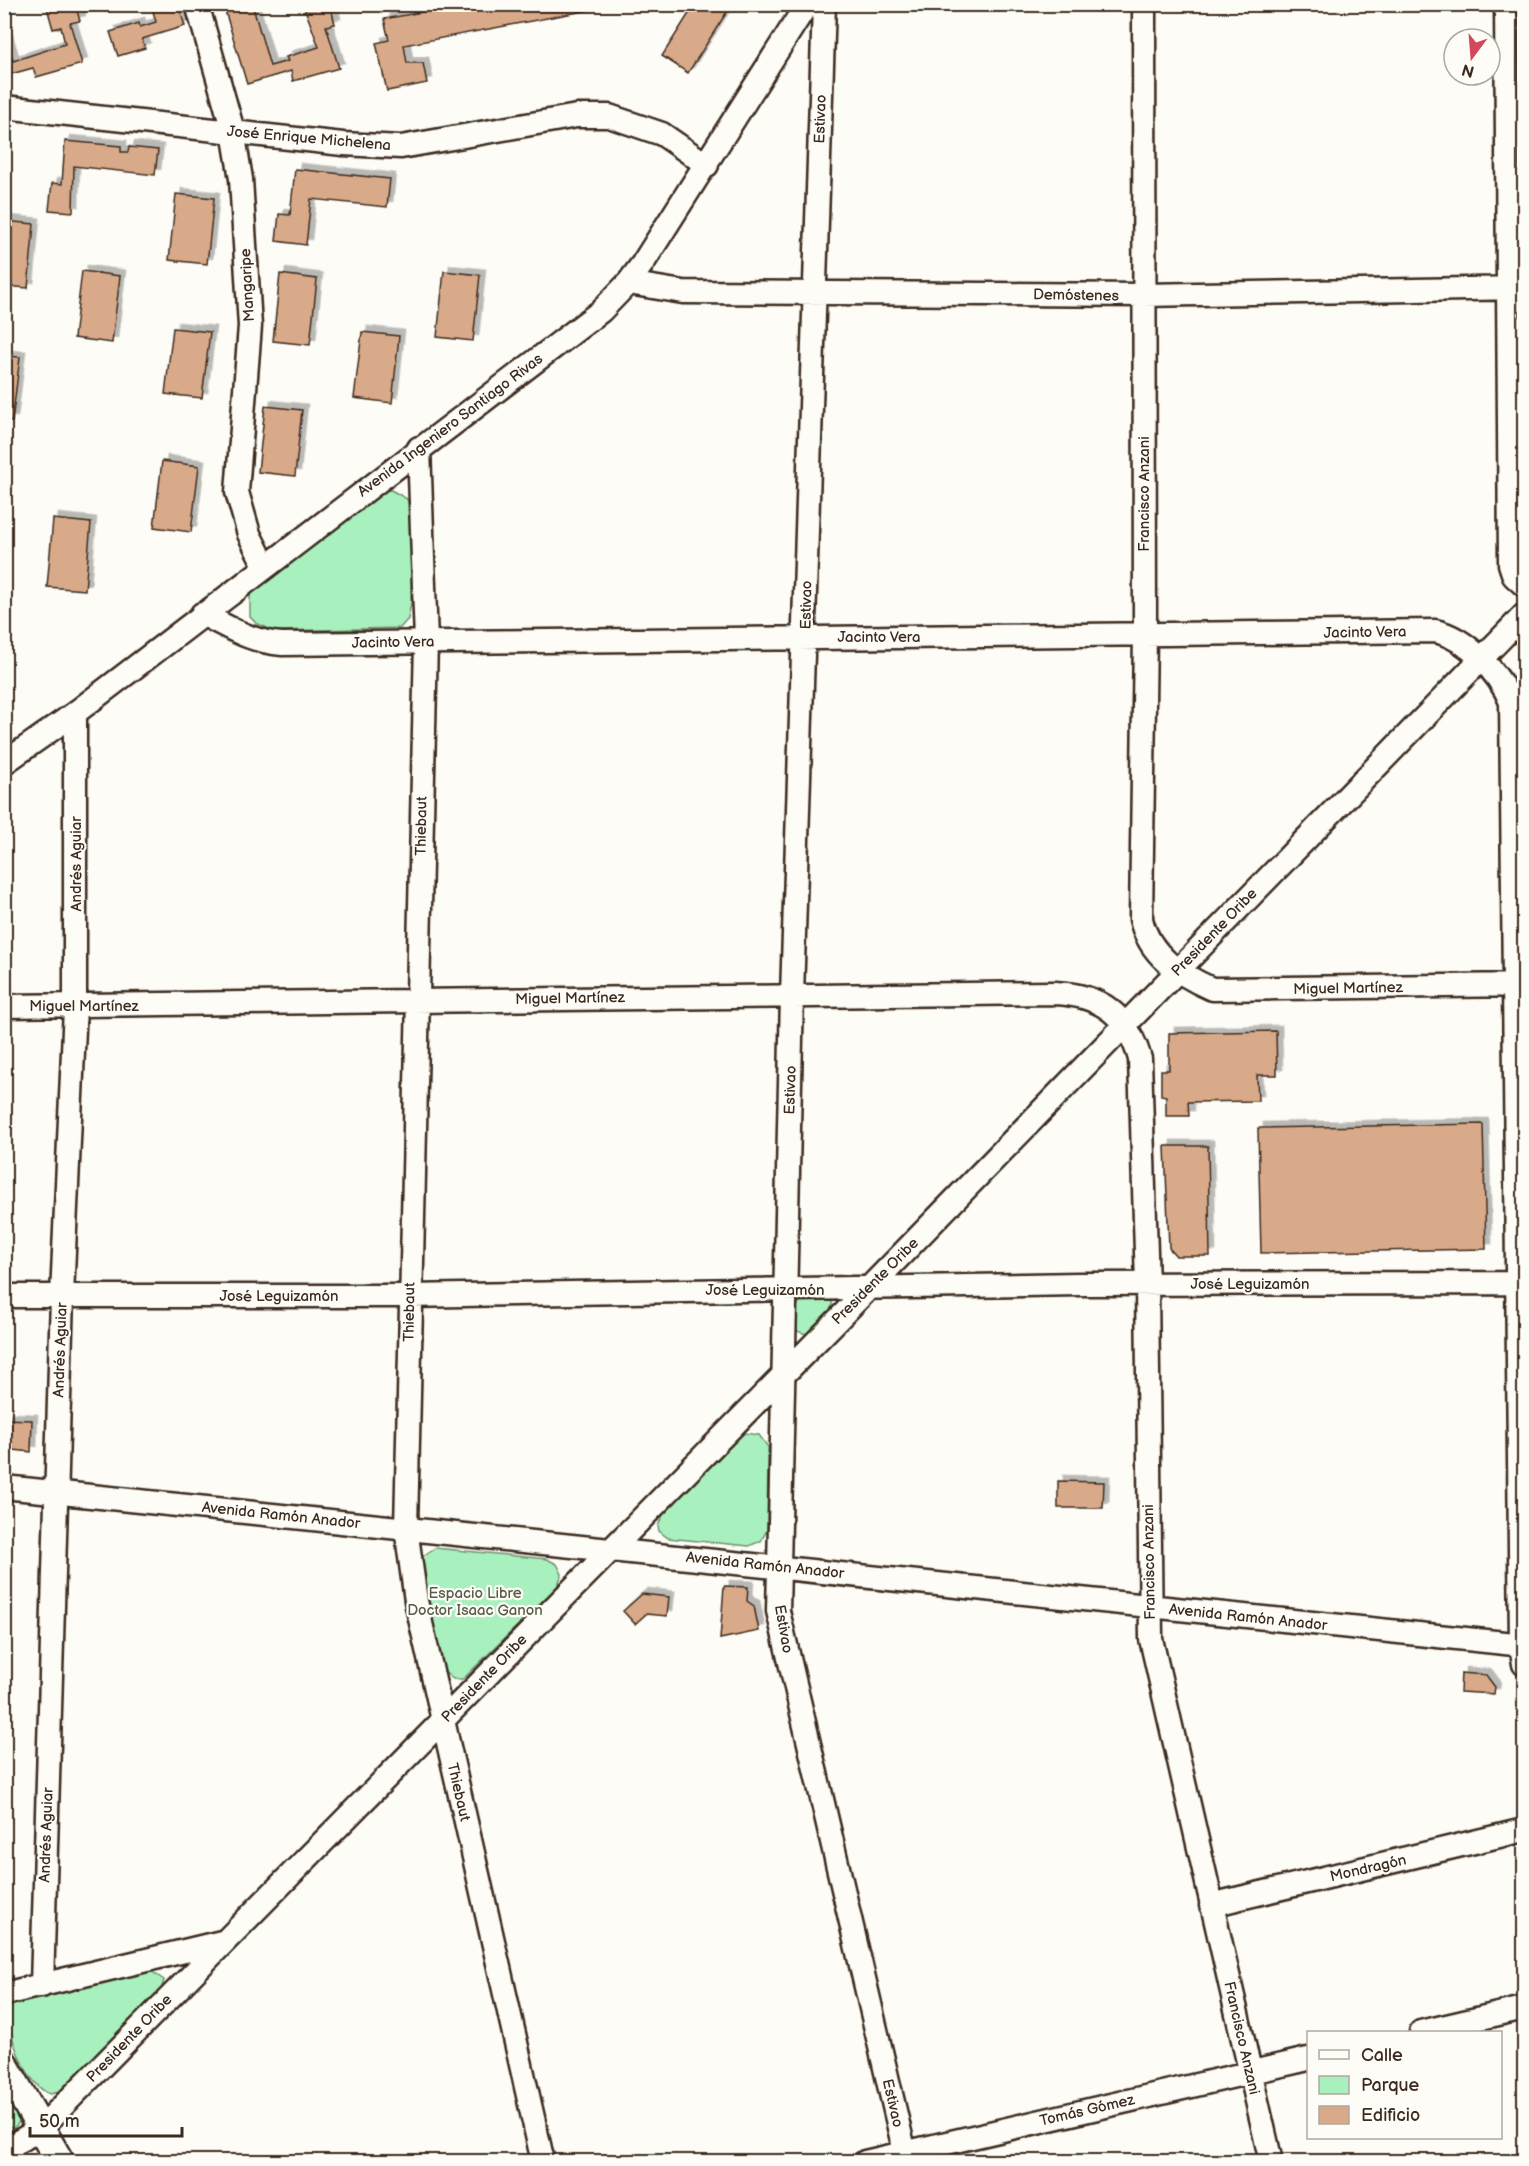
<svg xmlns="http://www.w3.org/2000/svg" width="1529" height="2166" font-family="'Balsamiq Sans',sans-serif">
<defs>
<filter id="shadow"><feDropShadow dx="5.5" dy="-5.5" stdDeviation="0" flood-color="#0004"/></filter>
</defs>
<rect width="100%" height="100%" fill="#fdfcf7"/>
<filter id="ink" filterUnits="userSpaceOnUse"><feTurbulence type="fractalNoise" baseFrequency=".0167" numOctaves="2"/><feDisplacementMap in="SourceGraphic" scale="12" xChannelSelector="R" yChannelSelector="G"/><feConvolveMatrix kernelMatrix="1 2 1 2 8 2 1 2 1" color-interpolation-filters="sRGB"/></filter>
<g filter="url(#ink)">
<!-- green -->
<path fill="#a8f1bf" stroke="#728e6e" stroke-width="1.5" d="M 391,490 L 407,499 L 413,516 L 411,602 L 408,619 L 400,628 L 274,631 L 256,623 L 250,617 L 250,595 L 260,582 L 382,491 Z
M 801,1300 L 832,1300 L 832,1309 L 806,1334 L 797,1331 C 794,1323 795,1306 801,1300 Z
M 744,1433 L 759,1435 L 768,1447 L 767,1530 L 761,1541 L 749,1546 L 668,1538 L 659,1531 L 658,1526 L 665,1510 L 738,1435 Z
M 435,1548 L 547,1559 L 557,1564 L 562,1574 L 557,1587 L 463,1679 L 453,1679 L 443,1671 L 419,1568 L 423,1556 Z
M 151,1971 L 164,1980 L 160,1994 L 61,2091 L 51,2094 C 28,2090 0,2022 12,2004 Z
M 4,2089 L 21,2120 L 13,2129 L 5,2124 Z"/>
<!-- building -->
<path fill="#d8aa89" stroke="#3b2a1e" stroke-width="1.5" filter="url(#shadow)" d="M 46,4 L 75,4 L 80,21 L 70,23 L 82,64 L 36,77 L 33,68 L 4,76 L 4,31 L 13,61 L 65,44 L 61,27 L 53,29 Z
M 151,4 L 178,4 L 185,26 L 142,39 L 145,48 L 118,56 L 110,32 L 139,23 L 140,27 L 156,22 Z
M 223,4 L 252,4 L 270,66 L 288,61 L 286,57 L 319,47 L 303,4 L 330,4 L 335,24 L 326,26 L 339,68 L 293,81 L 291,71 L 247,84 Z
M 465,4 L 601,4 L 601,8 L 404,45 L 407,63 L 423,63 L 427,83 L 387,91 L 376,43 L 389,40 L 384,19 Z
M 695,4 L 732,4 L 688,73 L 662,56 Z
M 65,141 L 121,146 L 121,152 L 128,152 L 129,147 L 158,150 L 155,175 L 74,166 L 73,212 L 49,210 L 52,183 L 62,184 Z
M 295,169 L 390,179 L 387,207 L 311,199 L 306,245 L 276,241 L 279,214 L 290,215 Z
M 176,194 L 214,198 L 207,264 L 169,260 Z
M 4,221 L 34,224 L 28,288 L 4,286 Z
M 82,271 L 120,276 L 112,343 L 74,338 Z
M 444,271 L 480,275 L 473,341 L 437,337 Z
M 280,274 L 317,279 L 310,345 L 273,341 Z
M 173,328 L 210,332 L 202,398 L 165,394 Z
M 362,332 L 399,336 L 392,403 L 354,398 Z
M 4,356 L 20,357 L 12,422 L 4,421 Z
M 265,406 L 302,410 L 295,476 L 258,472 Z
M 162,461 L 199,466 L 191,532 L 154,527 Z
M 53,519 L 91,523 L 85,590 L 47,587 Z
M 1276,1031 L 1277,1075 L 1257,1075 L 1258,1101 L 1188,1102 L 1189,1116 L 1166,1116 L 1166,1096 L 1161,1095 L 1161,1070 L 1169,1070 L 1169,1033 Z
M 1483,1124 L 1486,1249 L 1261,1253 L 1258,1128 Z
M 1165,1146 L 1208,1146 L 1210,1256 L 1176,1256 L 1169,1248 Z
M 4,1419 L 32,1420 L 31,1452 L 4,1449 Z
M 1058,1481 L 1104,1482 L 1103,1508 L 1058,1508 Z
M 724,1586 L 748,1587 L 747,1601 L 754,1606 L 759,1631 L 720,1639 Z
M 642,1594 L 669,1597 L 667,1616 L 646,1614 L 635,1624 L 623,1611 Z
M 1461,1673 L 1486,1675 L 1495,1687 L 1494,1694 L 1460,1692 Z
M 4,1932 L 6,1958 L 4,1958 Z"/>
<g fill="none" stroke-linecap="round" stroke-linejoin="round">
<!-- minor casing -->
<g stroke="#3b2a1e" stroke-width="27">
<path id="minor" d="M 197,4 L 233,131 L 241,179 L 250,326 L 237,492 L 249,534 L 265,566
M 824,4 L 792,995 L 778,1611 L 907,2162
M 1144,4 L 1145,634 L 1141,919 C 1149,955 1180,975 1212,989 L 1524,985
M 1506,4 L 1510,564 L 1514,576 L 1524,585
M 4,107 L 343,144 L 401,147 L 577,116 L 609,116 L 662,134 L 707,165
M 628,283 L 683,292 L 1144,295 L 1524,288
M 419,448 L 426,641 L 406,1528 L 416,1601 L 543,2162
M 202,614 C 229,627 251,642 282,644 L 1435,631 C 1467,638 1499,673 1511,702 L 1521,1645 L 1524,1664
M 4,763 L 75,713 L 601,311 L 628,283 L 643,263 L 807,4
M 4,1006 L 1055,993 C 1101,995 1127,1014 1140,1059 L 1147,1285 L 1151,1639 L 1271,2162
M 4,1296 L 409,1296 L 1080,1284 L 1524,1283
M 4,1487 L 1524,1645
M 1211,1905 L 1524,1830
M 42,1986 L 62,1296 L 75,1007 L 75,713
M 4,1994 L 222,1942
M 1421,2032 L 1524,2008
M 4,2150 L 40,2129 L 869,1288 L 1524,615
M 865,2162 L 1308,2059"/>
</g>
<!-- major casing -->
<g stroke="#3b2a1e" stroke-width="32">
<path id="major" d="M 4,2064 L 60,2162
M 4,2151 L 10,2162"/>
</g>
<!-- minor -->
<use href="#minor" stroke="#fdfcf7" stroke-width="22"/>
<!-- major -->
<use href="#major" stroke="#fdfcf7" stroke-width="27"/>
</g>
</g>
<g text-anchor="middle" stroke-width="4.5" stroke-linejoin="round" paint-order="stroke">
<!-- street labels -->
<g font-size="15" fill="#3b2a1e" stroke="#fdfcf7">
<text transform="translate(820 119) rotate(-88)" y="5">Estivao</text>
<text transform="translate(309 138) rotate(5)" y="5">José Enrique Michelena</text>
<text transform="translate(247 285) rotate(-93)" y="5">Mangaripe</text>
<text transform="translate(1076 295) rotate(1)" y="5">Demóstenes</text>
<text transform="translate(450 425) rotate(-37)" y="5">Avenida Ingeniero Santiago Rivas</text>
<text transform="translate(1144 494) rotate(-90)" y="5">Francisco Anzani</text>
<text transform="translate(806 605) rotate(-89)" y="5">Estivao</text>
<text transform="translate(1365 632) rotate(-1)" y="5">Jacinto Vera</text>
<text x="879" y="642">Jacinto Vera</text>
<text transform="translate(393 642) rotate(-1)" y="5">Jacinto Vera</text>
<text transform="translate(421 826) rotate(-89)" y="5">Thiebaut</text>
<text transform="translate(76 864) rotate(-90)" y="5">Andrés Aguiar</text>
<text transform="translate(1214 932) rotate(-46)" y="5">Presidente Oribe</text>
<text transform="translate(1348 988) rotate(-1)" y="5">Miguel Martínez</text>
<text transform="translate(570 998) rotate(-1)" y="5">Miguel Martínez</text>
<text x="84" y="1011">Miguel Martínez</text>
<text transform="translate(790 1090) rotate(-88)" y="5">Estivao</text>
<text transform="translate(875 1281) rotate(-45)" y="5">Presidente Oribe</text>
<text x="1250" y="1289">José Leguizamón</text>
<text x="765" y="1295">José Leguizamón</text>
<text x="279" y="1301">José Leguizamón</text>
<text transform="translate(409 1312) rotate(-89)" y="5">Thiebaut</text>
<text transform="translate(60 1350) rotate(-88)" y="5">Andrés Aguiar</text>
<text transform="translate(281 1515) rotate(6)" y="5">Avenida Ramón Anador</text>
<text transform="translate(1149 1562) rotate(-91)" y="5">Francisco Anzani</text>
<text transform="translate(765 1565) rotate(6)" y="5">Avenida Ramón Anador</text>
<text transform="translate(1248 1617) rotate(6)" y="5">Avenida Ramón Anador</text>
<text transform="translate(784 1629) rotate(80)" y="5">Estivao</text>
<text transform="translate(484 1678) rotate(-46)" y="5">Presidente Oribe</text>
<text transform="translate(459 1792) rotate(77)" y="5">Thiebaut</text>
<text transform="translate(46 1835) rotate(-88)" y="5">Andrés Aguiar</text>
<text transform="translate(1368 1868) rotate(-13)" y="5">Mondragón</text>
<text transform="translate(129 2038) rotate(-46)" y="5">Presidente Oribe</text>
<text transform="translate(1242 2038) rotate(77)" y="5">Francisco Anzani</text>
<text transform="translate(893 2103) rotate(77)" y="5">Estivao</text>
<text transform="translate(1087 2110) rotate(-13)" y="5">Tomás Gómez</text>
</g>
<!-- park labels -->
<g font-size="15" fill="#565c46" stroke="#fdfcf7">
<text x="475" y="1598">Espacio Libre<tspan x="475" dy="17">Doctor Isaac Ganon</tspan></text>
</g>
</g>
<!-- margin -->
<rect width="1529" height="2166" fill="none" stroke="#fdfcf7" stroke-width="24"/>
<rect x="12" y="12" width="1505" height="2142" fill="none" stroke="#3b2a1e" stroke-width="2" filter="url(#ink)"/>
<!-- legend -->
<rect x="1307" y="2031" width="195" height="108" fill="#fdfcf7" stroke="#afa8a0" stroke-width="1.5"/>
<rect x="1319" y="2050" width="30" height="9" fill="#fdfcf7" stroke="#afa8a0" stroke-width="1.5"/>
<text x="1361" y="2061" font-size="18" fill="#3b2a1e">Calle</text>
<rect x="1319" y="2076" width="30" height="18" fill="#a8f1bf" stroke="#afa8a0" stroke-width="1.5"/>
<text x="1361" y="2091" font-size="18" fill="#3b2a1e">Parque</text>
<rect x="1319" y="2106" width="30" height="18" fill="#d8aa89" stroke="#afa8a0" stroke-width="1.5"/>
<text x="1361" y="2121" font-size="18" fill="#3b2a1e">Edificio</text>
<!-- north arrow -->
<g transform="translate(1472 57) rotate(196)"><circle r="28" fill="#fdfcf7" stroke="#afa8a0" stroke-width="1.5"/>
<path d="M0-4.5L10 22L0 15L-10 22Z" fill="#d1495b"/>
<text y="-9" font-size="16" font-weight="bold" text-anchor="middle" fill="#3b2a1e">N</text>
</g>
<!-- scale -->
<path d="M30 2127v9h152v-9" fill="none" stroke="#3b2a1e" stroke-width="3"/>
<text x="39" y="2127" font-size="18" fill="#3b2a1e" stroke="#fdfcf7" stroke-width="4.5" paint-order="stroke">50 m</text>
</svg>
